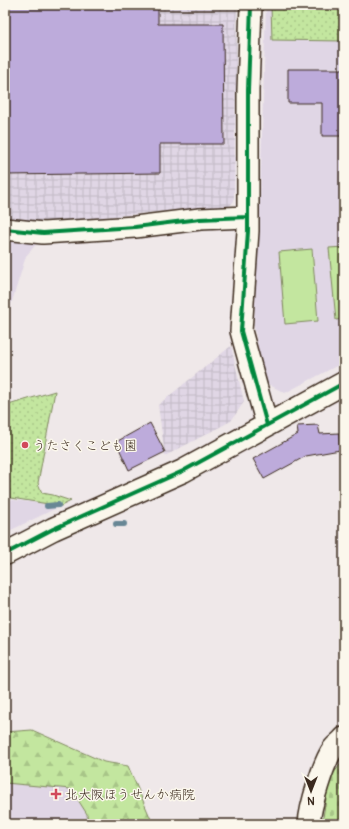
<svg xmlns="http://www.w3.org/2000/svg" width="349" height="829" font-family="Pangolin,'Klee One',sans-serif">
<defs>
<pattern id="industrial-grid" width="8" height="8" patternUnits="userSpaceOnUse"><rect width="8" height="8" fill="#e0d6e5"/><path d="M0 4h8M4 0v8" fill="none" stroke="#c1b8c4"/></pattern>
<pattern id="forest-firs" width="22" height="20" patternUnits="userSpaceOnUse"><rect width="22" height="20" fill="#c3e69f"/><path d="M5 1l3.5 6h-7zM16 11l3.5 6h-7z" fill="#a8c588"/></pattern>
<pattern id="cemetery-stones" width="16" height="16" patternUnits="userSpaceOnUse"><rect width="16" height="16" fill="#c3e69f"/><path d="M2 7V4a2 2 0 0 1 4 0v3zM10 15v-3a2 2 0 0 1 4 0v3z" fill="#a8c588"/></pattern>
<pattern id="park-dots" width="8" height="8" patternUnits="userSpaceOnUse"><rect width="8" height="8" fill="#c3e69f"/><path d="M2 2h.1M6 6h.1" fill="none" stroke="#a8c588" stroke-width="1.8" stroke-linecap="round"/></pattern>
</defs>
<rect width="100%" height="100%" fill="#efe8e9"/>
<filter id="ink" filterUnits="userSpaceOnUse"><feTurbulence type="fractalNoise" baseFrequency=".025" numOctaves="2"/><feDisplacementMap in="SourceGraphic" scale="8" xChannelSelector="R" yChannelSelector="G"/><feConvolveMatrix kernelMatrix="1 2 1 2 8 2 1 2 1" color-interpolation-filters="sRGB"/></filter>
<g filter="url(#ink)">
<!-- built -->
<path fill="#e0d6e5" d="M 266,5 L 344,5 L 344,362 L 285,393 L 264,382 L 254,325 L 259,230 Z
M 5,239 L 38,242 L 26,256 L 5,324 Z
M 55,391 L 38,483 L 42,493 L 53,495 L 71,501 L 5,533 L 5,499 L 39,503 L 5,497 L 5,406 Z
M 5,734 L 22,735 L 109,824 L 5,824 Z"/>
<!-- industrial -->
<path fill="url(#industrial-grid)" d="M 5,5 L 237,5 L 234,201 L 226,210 L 187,209 L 31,224 L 5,223 Z
M 231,346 L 244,402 L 231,421 L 165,456 L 158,405 Z"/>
<!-- grass -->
<path fill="#c3e69f" stroke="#7f885e" d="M 344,247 L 344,319 L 336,320 L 329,248 Z
M 312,249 L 318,321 L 285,324 L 279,252 Z"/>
<!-- forest -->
<path fill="url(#forest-firs)" stroke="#7f885e" d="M 32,730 L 104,762 L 128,766 L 153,824 L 88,824 L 87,814 L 71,789 L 5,783 L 5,732 Z"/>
<!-- cemetery -->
<path fill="url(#cemetery-stones)" stroke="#7f885e" d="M 344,760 L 344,824 L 322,824 L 329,779 Z"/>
<!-- park -->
<path fill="url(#park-dots)" stroke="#7f885e" d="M 271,5 L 344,5 L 344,41 L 272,40 Z
M 55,391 L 38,483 L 42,493 L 53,495 L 71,501 L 61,506 L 5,497 L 5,406 Z"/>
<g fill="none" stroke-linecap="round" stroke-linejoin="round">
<!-- stream -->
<path stroke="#678795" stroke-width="6" d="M 47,506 L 58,505
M 116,524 L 124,524"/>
</g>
<!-- building -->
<path fill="#bdabdb" stroke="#3b2a1e" d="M 5,5 L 158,5 L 158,24 L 223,24 L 224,144 L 160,144 L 160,173 L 5,175 Z
M 288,69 L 344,69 L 344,136 L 322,136 L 322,103 L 288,103 Z
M 150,423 L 165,452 L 129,470 L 116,442 Z
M 318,425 L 320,434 L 339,433 L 340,450 L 306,456 L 264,479 L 253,459 L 298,434 L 297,426 Z"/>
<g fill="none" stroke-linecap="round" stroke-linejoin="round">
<!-- street casing -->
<g stroke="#3b2a1e" stroke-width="24">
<path id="street" d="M 251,5 L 248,90 L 248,231 L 241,331 L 267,425
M 5,229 L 43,233 L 135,227 L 200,219 L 247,217
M 309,824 C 310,807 323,763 333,749 C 336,745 341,742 344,738"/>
</g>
<!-- secondary casing -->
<g stroke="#3b2a1e" stroke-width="25">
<path id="secondary" d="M 5,554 L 53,529 L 183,471 L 344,383"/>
</g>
<!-- street -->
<use href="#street" stroke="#fbf7ec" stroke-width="21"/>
<!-- secondary -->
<use href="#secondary" stroke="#fbf7ec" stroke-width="22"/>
<!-- cycleway casing -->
<g stroke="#fbf7ec" stroke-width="6">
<path id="cycleway" d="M 251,5 L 248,90 L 248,231 L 241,331 L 267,425
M 5,229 L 43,233 L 135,227 L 200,219 L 247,217
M 5,554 L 53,529 L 183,471 L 344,383"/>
</g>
<!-- cycleway -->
<use href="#cycleway" stroke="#00873e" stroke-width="4"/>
</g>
</g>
<!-- markers -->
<g fill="#d1495b" stroke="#fbf7ec" stroke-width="1.5">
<circle cx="25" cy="445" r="4"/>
<path d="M54 788h4v4h4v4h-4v4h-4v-4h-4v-4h4z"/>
</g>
<g text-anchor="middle" stroke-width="3" stroke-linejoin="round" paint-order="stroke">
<!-- poi labels -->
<g font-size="13" fill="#3b2a1e" stroke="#fbf7ec" text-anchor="start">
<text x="33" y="450">うたさくこども園</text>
<text x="65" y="799">北大阪ほうせんか病院</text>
</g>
</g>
<!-- margin -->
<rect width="349" height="829" fill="none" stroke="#fbf7ec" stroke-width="20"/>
<rect x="10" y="10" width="329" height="809" fill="none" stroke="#3b2a1e" stroke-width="1.5" filter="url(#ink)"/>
<!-- north arrow -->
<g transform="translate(311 791) rotate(180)" stroke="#fbf7ec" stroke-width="3" paint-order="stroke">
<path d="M0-3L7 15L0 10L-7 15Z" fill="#3b2a1e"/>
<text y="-6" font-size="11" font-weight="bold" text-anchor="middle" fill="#3b2a1e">N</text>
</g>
</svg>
